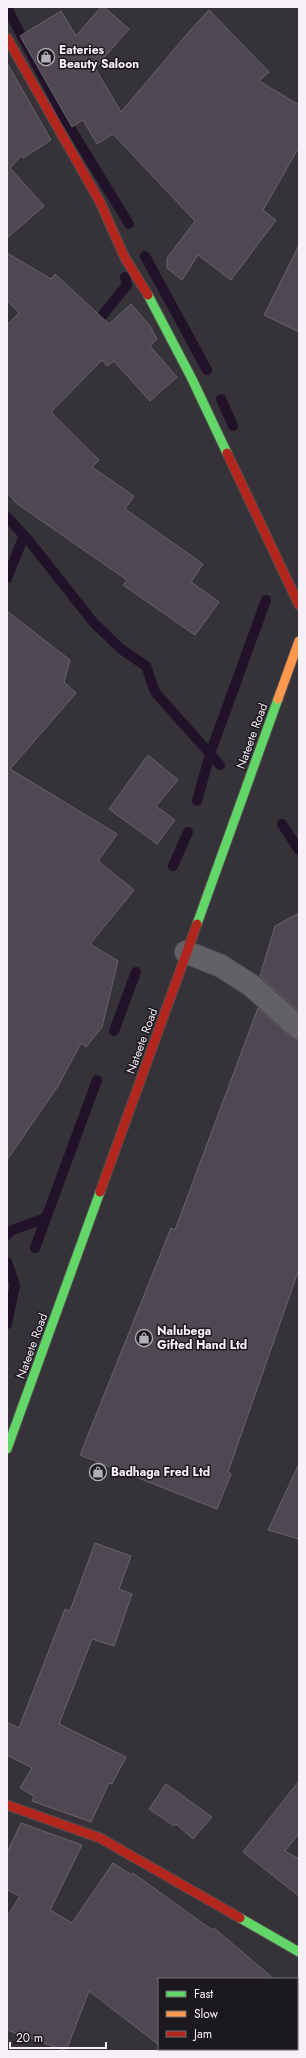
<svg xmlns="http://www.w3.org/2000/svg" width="306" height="2058" font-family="Jost,sans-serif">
<rect width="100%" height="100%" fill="#353238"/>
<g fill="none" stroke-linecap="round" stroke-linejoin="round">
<!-- stream -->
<path stroke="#211129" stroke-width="10" d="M 7,8 L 66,121 L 129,224
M 145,256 L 207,370
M 93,327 L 127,285 L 125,277
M 221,399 L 233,426
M 7,517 L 30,542 L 93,622 L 121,649 L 146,666 L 155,692 L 220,765
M 7,578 L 24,536
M 197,801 L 210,754 L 266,600
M 282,824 L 299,850
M 173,866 L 188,832
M 114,1031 L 136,972
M 7,1235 L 12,1230 L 46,1218
M 35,1248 L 97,1080
M 7,1262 L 15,1285 L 7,1324
M 297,2007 L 299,2009
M 170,2051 L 172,2049
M 191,2051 L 191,2049"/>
</g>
<!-- building -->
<path fill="#4d4851" stroke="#67656a" d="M 101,7 L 104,7 L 129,29 L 95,68 L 121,112 L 194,26 L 209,10 L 269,72 L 259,81 L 299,105 L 299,147 L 263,210 L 276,220 L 231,280 L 198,255 L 182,280 L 167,268 L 167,258 L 195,221 L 113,134 L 97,144 L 83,120 L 72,127 L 20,36 L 61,11 L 76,36 Z
M 7,63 L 51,140 L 23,158 L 21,156 L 10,168 L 44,206 L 7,238 Z
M 299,245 L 299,332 L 264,315 Z
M 7,253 L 51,279 L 55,274 L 109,324 L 131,304 L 150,326 L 157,339 L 150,346 L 177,377 L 150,401 L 114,361 L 107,366 L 102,360 L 51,412 L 99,460 L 92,467 L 134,496 L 125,509 L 203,564 L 191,582 L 219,602 L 195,635 L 123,585 L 127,580 L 16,503 L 7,492 L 7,325 L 19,313 L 7,300 Z
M 7,611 L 70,660 L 64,682 L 76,693 L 10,769 L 117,834 L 98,861 L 134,890 L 90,944 L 118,961 L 102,1027 L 86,1047 L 81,1043 L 58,1086 L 7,1160 Z
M 148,755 L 178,780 L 156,806 L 175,820 L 157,844 L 109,809 Z
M 299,913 L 299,1011 L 260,976 L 275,926 Z
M 258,1008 L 291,1037 L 299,1040 L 299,1269 L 228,1472 L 231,1474 L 217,1509 L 80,1455 L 171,1228 L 175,1230 Z
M 299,1464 L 299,1539 L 268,1530 Z
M 95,1543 L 131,1556 L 119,1589 L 132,1594 L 114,1646 L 92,1639 L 59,1724 L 126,1757 L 112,1784 L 109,1783 L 91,1822 L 32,1801 L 34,1796 L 20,1788 L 32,1768 L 7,1755 L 7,1722 L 19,1728 L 65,1609 L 70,1611 Z
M 299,1781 L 299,1833 L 285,1851 L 299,1859 L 299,1896 L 243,1852 Z
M 166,1784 L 212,1817 L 193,1839 L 176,1824 L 174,1826 L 149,1809 Z
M 21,1823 L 82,1845 L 50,1910 L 72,1923 L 113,1863 L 132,1875 L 133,1873 L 212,1930 L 214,1928 L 274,1979 L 159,1979 L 159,2045 L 89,1991 L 66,2051 L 7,2030 L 7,1917 L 20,1896 L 7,1890 L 7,1853 Z"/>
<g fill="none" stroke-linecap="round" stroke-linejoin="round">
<!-- street casing -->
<g stroke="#514e53" stroke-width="24">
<path id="street" d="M 186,952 L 221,966 L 252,986 L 299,1028"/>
</g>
<!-- fast casing -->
<g stroke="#514e53" stroke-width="11">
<path id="fast" d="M 148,295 L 192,379 L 227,453
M 197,924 L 278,699
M 7,1449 L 100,1192
M 240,1918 L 299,1952"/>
</g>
<!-- slow casing -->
<g stroke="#514e53" stroke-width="11">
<path id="slow" d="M 278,699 L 299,641"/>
</g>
<!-- jam casing -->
<g stroke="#514e53" stroke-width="11">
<path id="jam" d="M 7,38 L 100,202 L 125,258 L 148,295
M 227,453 L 299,605
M 100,1192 L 197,924
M 7,1805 L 100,1838 L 240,1918"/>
</g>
<!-- street -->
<use href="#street" stroke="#646166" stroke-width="22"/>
<!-- fast -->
<use href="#fast" stroke="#63d668" stroke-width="9"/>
<!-- slow -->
<use href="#slow" stroke="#ff974d" stroke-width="9"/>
<!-- jam -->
<use href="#jam" stroke="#b3261e" stroke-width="9"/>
</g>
<!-- icons -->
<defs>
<g id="shop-ring" transform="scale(0.9)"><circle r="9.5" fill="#1c191e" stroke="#b2aeb5" stroke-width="1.5"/><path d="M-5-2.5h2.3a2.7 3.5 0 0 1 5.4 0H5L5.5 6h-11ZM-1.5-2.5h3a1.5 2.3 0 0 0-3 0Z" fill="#b2aeb5"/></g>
</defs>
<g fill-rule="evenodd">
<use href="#shop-ring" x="46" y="57"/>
<use href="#shop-ring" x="144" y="1338"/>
<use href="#shop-ring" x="98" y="1472"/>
</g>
<g text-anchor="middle" stroke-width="3" stroke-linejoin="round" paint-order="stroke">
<!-- poi labels -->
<g font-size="12" font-weight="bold" fill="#f6f1f8" stroke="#1c191e" text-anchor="start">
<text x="59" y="54">Eateries<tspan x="59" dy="14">Beauty Saloon</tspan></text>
<text x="157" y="1335">Nalubega<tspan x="157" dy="14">Gifted Hand Ltd</tspan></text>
<text x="111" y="1476">Badhaga Fred Ltd</text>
</g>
<!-- street labels -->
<g font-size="12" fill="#f6f1f8" stroke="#1c191e">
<text transform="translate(252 736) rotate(-70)" y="4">Nateete Road</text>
<text transform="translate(142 1041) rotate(-70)" y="4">Nateete Road</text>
<text transform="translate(32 1346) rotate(-70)" y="4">Nateete Road</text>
</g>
</g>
<!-- border -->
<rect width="306" height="2058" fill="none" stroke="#f6f1f8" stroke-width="16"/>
<!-- legend -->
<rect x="158" y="1978" width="140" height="72" fill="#1c191e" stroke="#736f75"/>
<rect x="166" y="1991" width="20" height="6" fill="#63d668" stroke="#736f75"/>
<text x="194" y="1998" font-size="12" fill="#f6f1f8">Fast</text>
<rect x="166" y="2011" width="20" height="6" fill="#ff974d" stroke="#736f75"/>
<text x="194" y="2018" font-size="12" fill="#f6f1f8">Slow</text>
<rect x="166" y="2031" width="20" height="6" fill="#b3261e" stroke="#736f75"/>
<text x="194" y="2038" font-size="12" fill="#f6f1f8">Jam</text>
<!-- scale -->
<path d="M10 2042v6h96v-6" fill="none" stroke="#f6f1f8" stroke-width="2"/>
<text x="16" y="2042" font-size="12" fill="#f6f1f8" stroke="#1c191e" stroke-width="3" paint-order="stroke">20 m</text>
</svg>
